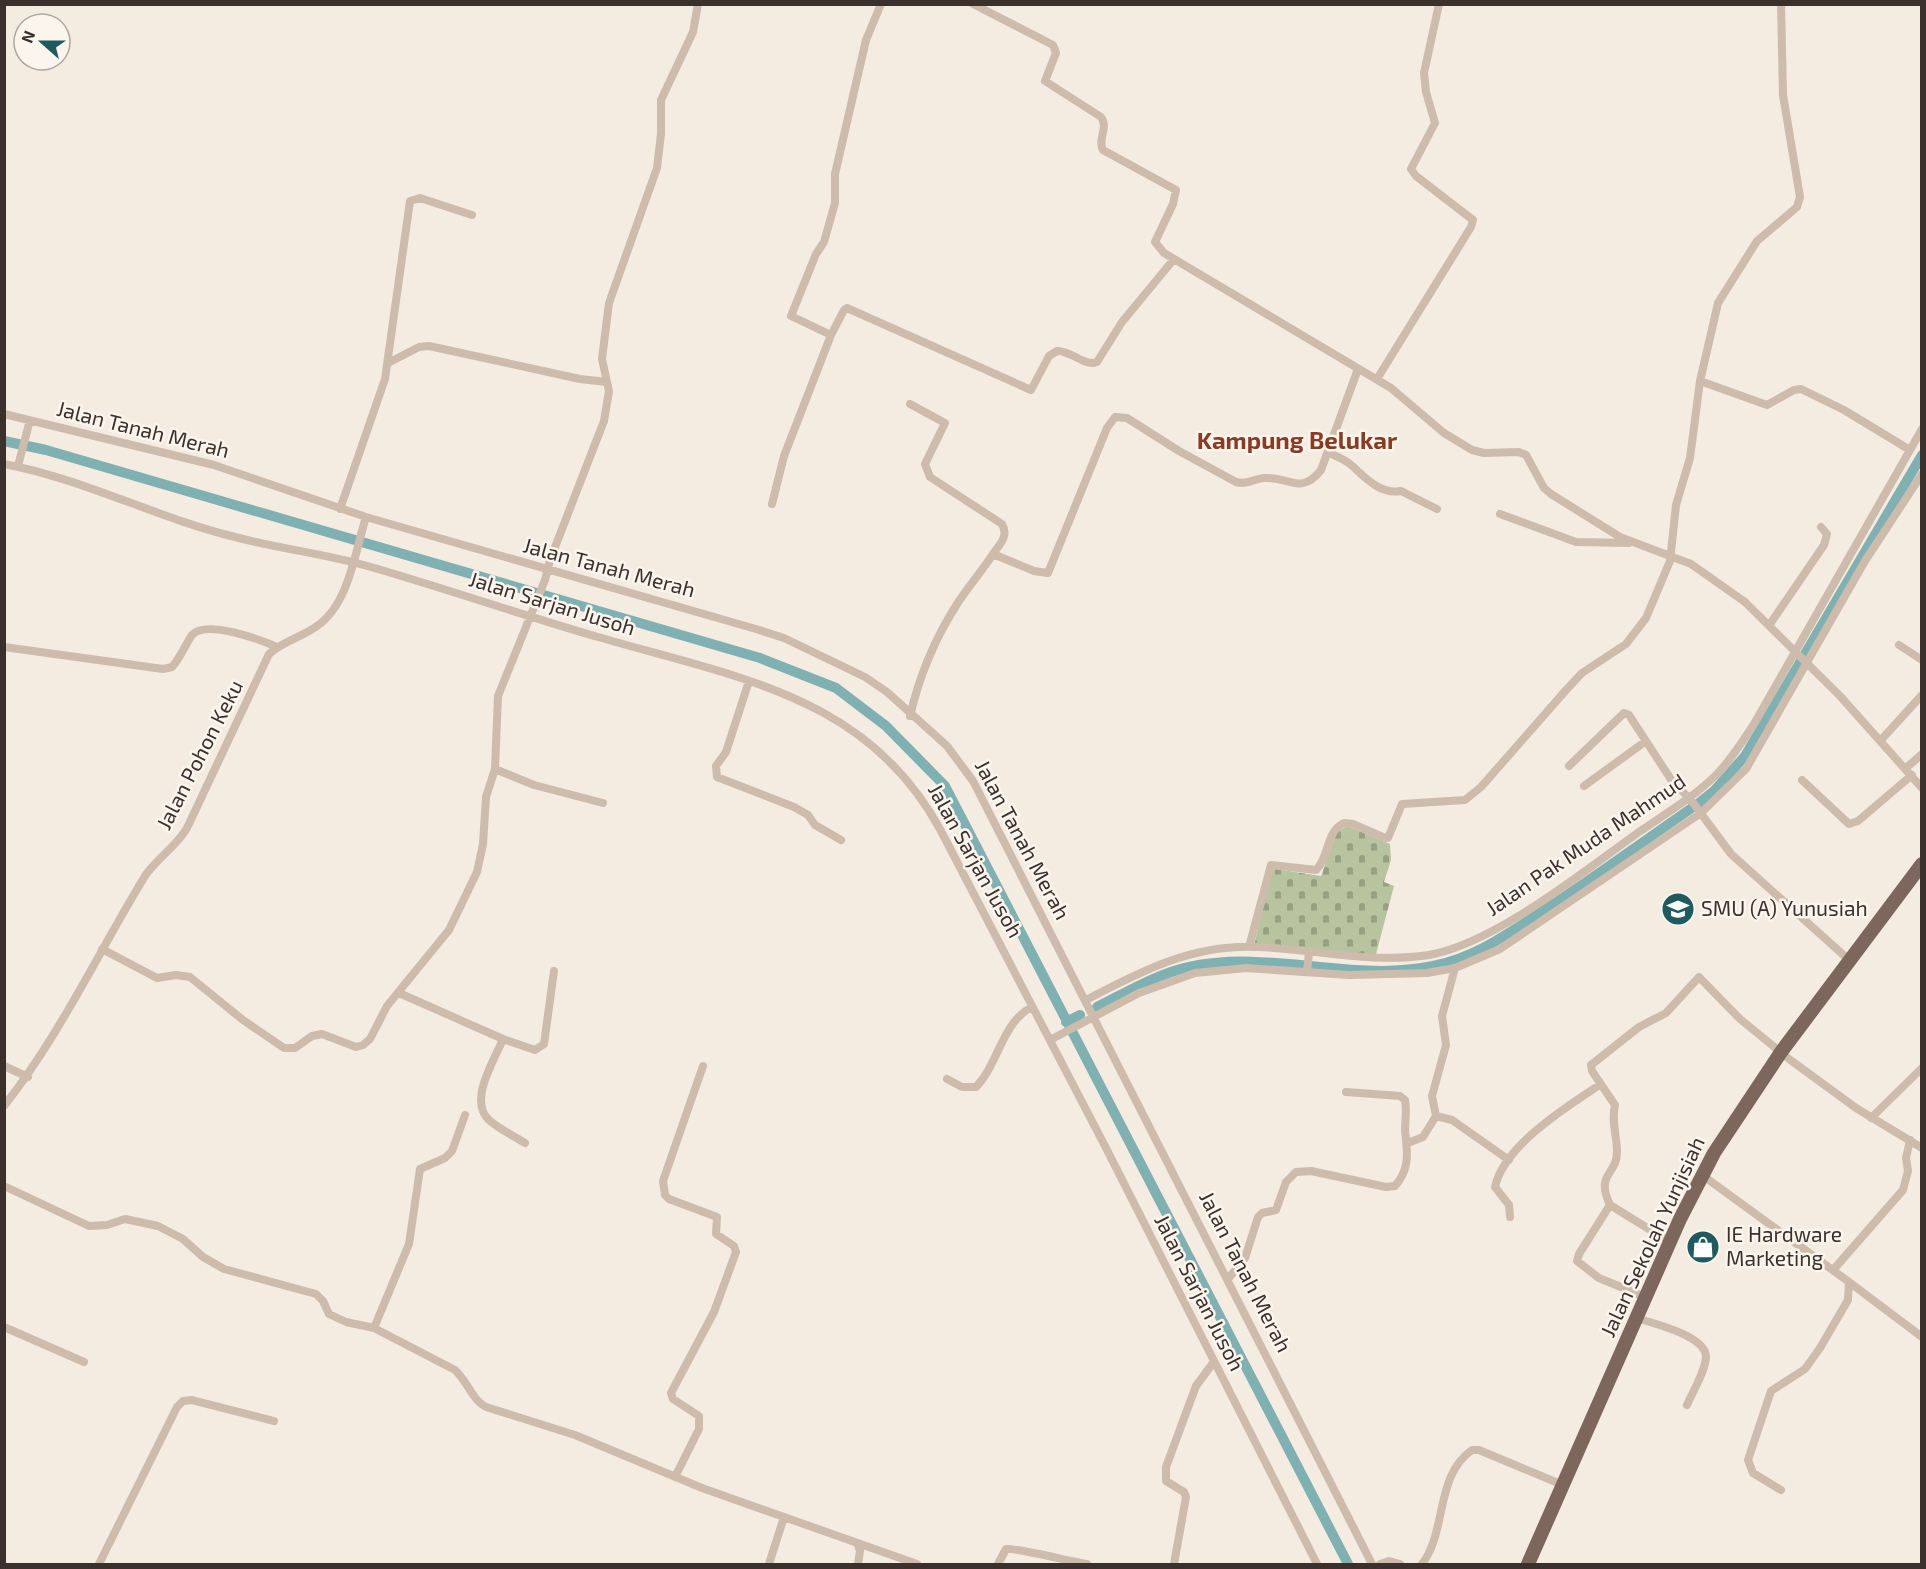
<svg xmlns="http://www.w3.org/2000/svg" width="1926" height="1569" font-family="'Exo 2',sans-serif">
<defs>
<pattern id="cemetery-stones" width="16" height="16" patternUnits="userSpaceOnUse" patternTransform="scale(1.5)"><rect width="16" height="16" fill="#b8c4a0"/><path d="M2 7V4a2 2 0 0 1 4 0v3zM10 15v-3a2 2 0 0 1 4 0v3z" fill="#97a083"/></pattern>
</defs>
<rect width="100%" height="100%" fill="#f4ebe1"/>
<!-- cemetery -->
<path fill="url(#cemetery-stones)" d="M 1347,826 L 1390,844 L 1391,860 L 1384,882 L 1394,886 L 1375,958 L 1254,946 L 1271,871 L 1275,869 L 1321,876 L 1337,832 Z"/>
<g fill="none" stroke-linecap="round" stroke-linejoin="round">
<!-- canal -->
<path stroke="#7fb0b2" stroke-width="10" d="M 4,441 L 46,450 L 760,658 L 836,688 L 886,726 L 945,786 L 1348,1564
M 1097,1007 C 1127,992 1157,974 1189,967 C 1270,949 1353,983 1433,966 C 1476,958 1510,932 1546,909 C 1598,875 1648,838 1699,803 L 1714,791 L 1745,756 L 1922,455
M 1066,1022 L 1080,1015"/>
<!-- minor -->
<path stroke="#cdbbac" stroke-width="8" d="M 973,4 L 1053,45 L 1056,53 L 1045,81 L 1101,117 C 1109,128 1097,139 1103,150 L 1176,190 L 1173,204 L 1155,242 L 1164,253 L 1391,388 L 1444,433 L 1472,450 L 1484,453 L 1519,452 L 1526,455 L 1544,488 L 1551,494 L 1620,537 L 1691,564 L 1745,602 L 1840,696 L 1922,788
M 831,335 L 791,316 L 816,254 L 824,242 L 835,203 L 835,174 L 866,40 L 881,4
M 388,363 L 419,347 L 429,346 L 580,379 L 607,382
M 1377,379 L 1471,227 L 1473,220 L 1416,176 L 1411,169 L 1435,123 L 1426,92 L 1424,73 L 1439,4
M 1700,381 L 1767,405 L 1794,390 L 1801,389 L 1844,410 L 1910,450
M 910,404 L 945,423 L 925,464 L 930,477 L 1002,524 C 1009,536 1000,544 993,554 L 1034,571 L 1048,573 L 1107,428 L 1115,417 L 1127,418 L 1179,451 L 1236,482 C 1248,485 1253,479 1264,478 C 1288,476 1301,496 1321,470 L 1358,369
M 4,414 L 214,465 L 366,517 L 756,629 L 784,638 L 865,677 L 887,692 L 947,746 L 973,781 L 1372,1564
M 1328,452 C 1335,456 1344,459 1350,464 C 1364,476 1379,495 1401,491 L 1437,509
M 4,464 C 84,479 157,518 235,537 C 280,549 327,554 371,567 C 447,589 522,615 598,637 C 673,659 753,675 822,712 C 874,740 913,779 941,831 L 1106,1148 L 1317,1564
M 18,466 L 30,420
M 772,504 L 784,456 L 831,335 L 844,310 L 847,308 L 1031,390 L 1049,356 L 1057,351 C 1071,350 1084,367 1097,362 L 1122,322 L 1174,259
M 340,509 L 385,379 L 410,201 L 420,198 L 472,215
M 1500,514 L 1576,542 L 1629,543
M 1770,624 L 1824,545 L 1827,534 L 1821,527
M 1899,645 L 1922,660
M 4,647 L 163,669 L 172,667 C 181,657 185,645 192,635 C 206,619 261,640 277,647
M 749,681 L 726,752 L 716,766 L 717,777 L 794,807 L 808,815 L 815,825 L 841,840
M 910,716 C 919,677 936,637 957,604 C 968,587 982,571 993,554
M 1881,740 L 1922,695
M 1569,766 L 1624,713 L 1629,715 L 1672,781 L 1691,800 L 1731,854 L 1849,960
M 1906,768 L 1922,754
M 495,769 L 534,785 L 603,803
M 1802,780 L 1849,824 L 1858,821 L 1912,775
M 1584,786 L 1646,741
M 1249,947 L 1271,865 L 1316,870 C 1330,857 1325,832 1344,823 L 1353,824 L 1385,838 L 1388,838 L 1402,804 L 1465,800 L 1481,787 L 1567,689 L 1582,673 L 1626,644 L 1646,618 L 1670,561 L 1676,505 L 1690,458 L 1700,381 L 1718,303 L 1757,241 L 1797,207 L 1800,197 L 1783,95 L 1781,4
M 102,949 L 157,978 L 176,975 L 190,977 L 243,1020 L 284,1048 L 295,1048 L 312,1036 L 322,1034 L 356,1047 L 363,1045 L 370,1039 L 387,1006 L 449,930 L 477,872 L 483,844 L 486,797 L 495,769 L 498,696 L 545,580 L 550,560 L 604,421 L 609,391 L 602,359 L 609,303 L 657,168 L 661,134 L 661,100 L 693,32 L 698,4
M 1307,972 L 1309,953
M 399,993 L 503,1039 C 494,1061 468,1101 489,1120 C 499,1129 514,1136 525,1143
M 1086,1000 C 1141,971 1193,944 1257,947 C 1315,949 1370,964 1429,955 C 1494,944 1584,871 1639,832 C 1665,814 1694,797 1716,775 C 1731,760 1742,742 1754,724 L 1922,429
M 503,1039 L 535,1050 L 544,1044 L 554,971
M 1050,1040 L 1139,993 L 1195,973 L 1246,968 L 1349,975 L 1427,973 L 1455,968 L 1500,949 L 1701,813 L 1746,769 L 1865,561 L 1922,474
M 4,1066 L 28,1077
M 947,1079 L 962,1087 L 976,1087 C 999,1063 1002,1022 1032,1007
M 4,1106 C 60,1035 98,953 145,876 C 157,858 176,847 187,828 L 269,654 C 283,641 302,637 317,626 C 349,604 355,552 366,517
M 465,1115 L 452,1151 L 445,1158 L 420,1169 L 409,1244 L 374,1328 L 455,1370 C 468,1382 472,1400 486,1407 L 575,1435 L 702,1488 L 917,1564
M 1436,1116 L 1452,1120 L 1509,1160
M 1871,1118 L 1922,1068
M 1408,1143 L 1423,1137 L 1436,1116 L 1432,1096 L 1446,1045 L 1442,1016 L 1455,968
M 1702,1175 L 1849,1282 L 1848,1300 L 1820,1348 L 1805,1369 L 1771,1391 L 1748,1460 L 1753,1473 L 1781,1490
M 4,1186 L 89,1226 L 107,1225 L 125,1219 L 158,1226 L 183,1239 L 203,1257 L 224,1269 L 316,1294 L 323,1301 L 329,1314 L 346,1322 L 374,1328
M 1610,1205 L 1579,1254 L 1577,1261 L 1599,1278 L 1645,1297
M 1510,1217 L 1509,1205 L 1495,1187 C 1504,1145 1568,1106 1601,1084
M 1670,1242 L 1610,1205 C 1595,1173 1617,1175 1617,1152 C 1617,1135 1611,1122 1615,1105 L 1592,1071 L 1591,1065 L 1639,1027 L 1666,1013 L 1699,977 L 1740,1019 L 1789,1059 L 1856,1108 L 1922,1148
M 1834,1269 L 1903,1190 L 1908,1171 L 1906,1158 L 1910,1140
M 1228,1279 L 1245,1258 L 1258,1217 L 1262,1213 L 1276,1210 L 1286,1182 L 1296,1172 L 1311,1171 L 1386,1187 L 1395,1186 C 1411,1168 1407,1151 1405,1130 C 1405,1120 1407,1110 1405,1100 L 1400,1096 L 1346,1092
M 1849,1282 L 1922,1337
M 1636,1318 C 1653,1323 1706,1336 1706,1357 C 1705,1372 1693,1391 1687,1405
M 4,1327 L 84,1362
M 675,1477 L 699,1429 L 699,1416 L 673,1399 L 671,1393 L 714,1312 L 736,1252 L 734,1246 L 716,1234 L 717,1217 L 669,1199 L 665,1195 L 663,1181 L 703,1066
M 858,1545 L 860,1551 L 858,1564
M 99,1564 L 177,1407 L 183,1401 L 192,1400 L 274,1421
M 769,1564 L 784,1517
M 998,1564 L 1006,1549 C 1013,1547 1073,1562 1087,1564
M 1174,1564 L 1186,1497 L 1184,1492 L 1166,1481 L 1166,1467 L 1196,1386 L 1213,1363
M 1380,1564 L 1389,1561 L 1400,1564
M 1422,1564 C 1447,1532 1435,1475 1472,1450 L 1479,1450 L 1563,1485"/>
<!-- primary -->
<path stroke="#7d675c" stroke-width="14" d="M 1528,1564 L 1680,1219 L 1714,1153 L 1781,1052 L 1922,864"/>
</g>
<!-- icons -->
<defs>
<g id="school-disc" transform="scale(1.725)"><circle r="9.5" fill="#1f5a5e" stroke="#fbf5ee"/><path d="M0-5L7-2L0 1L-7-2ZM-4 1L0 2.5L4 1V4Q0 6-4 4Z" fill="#fff"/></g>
<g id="shop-disc" transform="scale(1.725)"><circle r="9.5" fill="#1f5a5e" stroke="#fbf5ee"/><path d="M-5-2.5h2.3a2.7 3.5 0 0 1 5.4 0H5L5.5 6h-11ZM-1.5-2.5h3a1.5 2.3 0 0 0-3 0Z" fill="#fff"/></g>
</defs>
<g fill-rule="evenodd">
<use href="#school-disc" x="1678" y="909"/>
<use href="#shop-disc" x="1703" y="1247"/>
</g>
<g text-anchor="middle" stroke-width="5" stroke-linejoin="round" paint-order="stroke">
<!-- street labels -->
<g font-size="21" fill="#3b302b" stroke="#fbf5ee">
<text transform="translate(143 430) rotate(14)" y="7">Jalan Tanah Merah</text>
<text transform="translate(609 568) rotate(15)" y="7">Jalan Tanah Merah</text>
<text transform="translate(552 604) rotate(17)" y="7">Jalan Sarjan Jusoh</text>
<text transform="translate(200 755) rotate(-63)" y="7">Jalan Pohon Keku</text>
<text transform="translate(1022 840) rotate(62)" y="7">Jalan Tanah Merah</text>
<text transform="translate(1586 845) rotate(-34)" y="7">Jalan Pak Muda Mahmud</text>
<text transform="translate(975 861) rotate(61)" y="7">Jalan Sarjan Jusoh</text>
<text transform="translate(1653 1237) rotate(-65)" y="7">Jalan Sekolah Yunjisiah</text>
<text transform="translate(1245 1272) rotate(63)" y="7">Jalan Tanah Merah</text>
<text transform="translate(1199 1293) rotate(63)" y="7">Jalan Sarjan Jusoh</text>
</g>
<!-- poi labels -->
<g font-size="21" fill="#3b302b" stroke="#fbf5ee" text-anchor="start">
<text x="1701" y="916">SMU (A) Yunusiah</text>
<text x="1726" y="1242">IE Hardware<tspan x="1726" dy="24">Marketing</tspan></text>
</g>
<!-- quarter labels -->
<g font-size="24" font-weight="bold" fill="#8c3b22" stroke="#fbf5ee">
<text x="1297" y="449">Kampung Belukar</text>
</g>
</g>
<!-- border -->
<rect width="1926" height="1569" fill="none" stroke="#3b302b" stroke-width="12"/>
<!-- north arrow -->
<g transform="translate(42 42) rotate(291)"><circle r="28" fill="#fbf5ee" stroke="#aea6a0" stroke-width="1.5"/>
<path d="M0-4.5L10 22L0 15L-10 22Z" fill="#1f5a5e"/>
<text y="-9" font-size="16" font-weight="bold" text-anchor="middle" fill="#3b302b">N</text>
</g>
</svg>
